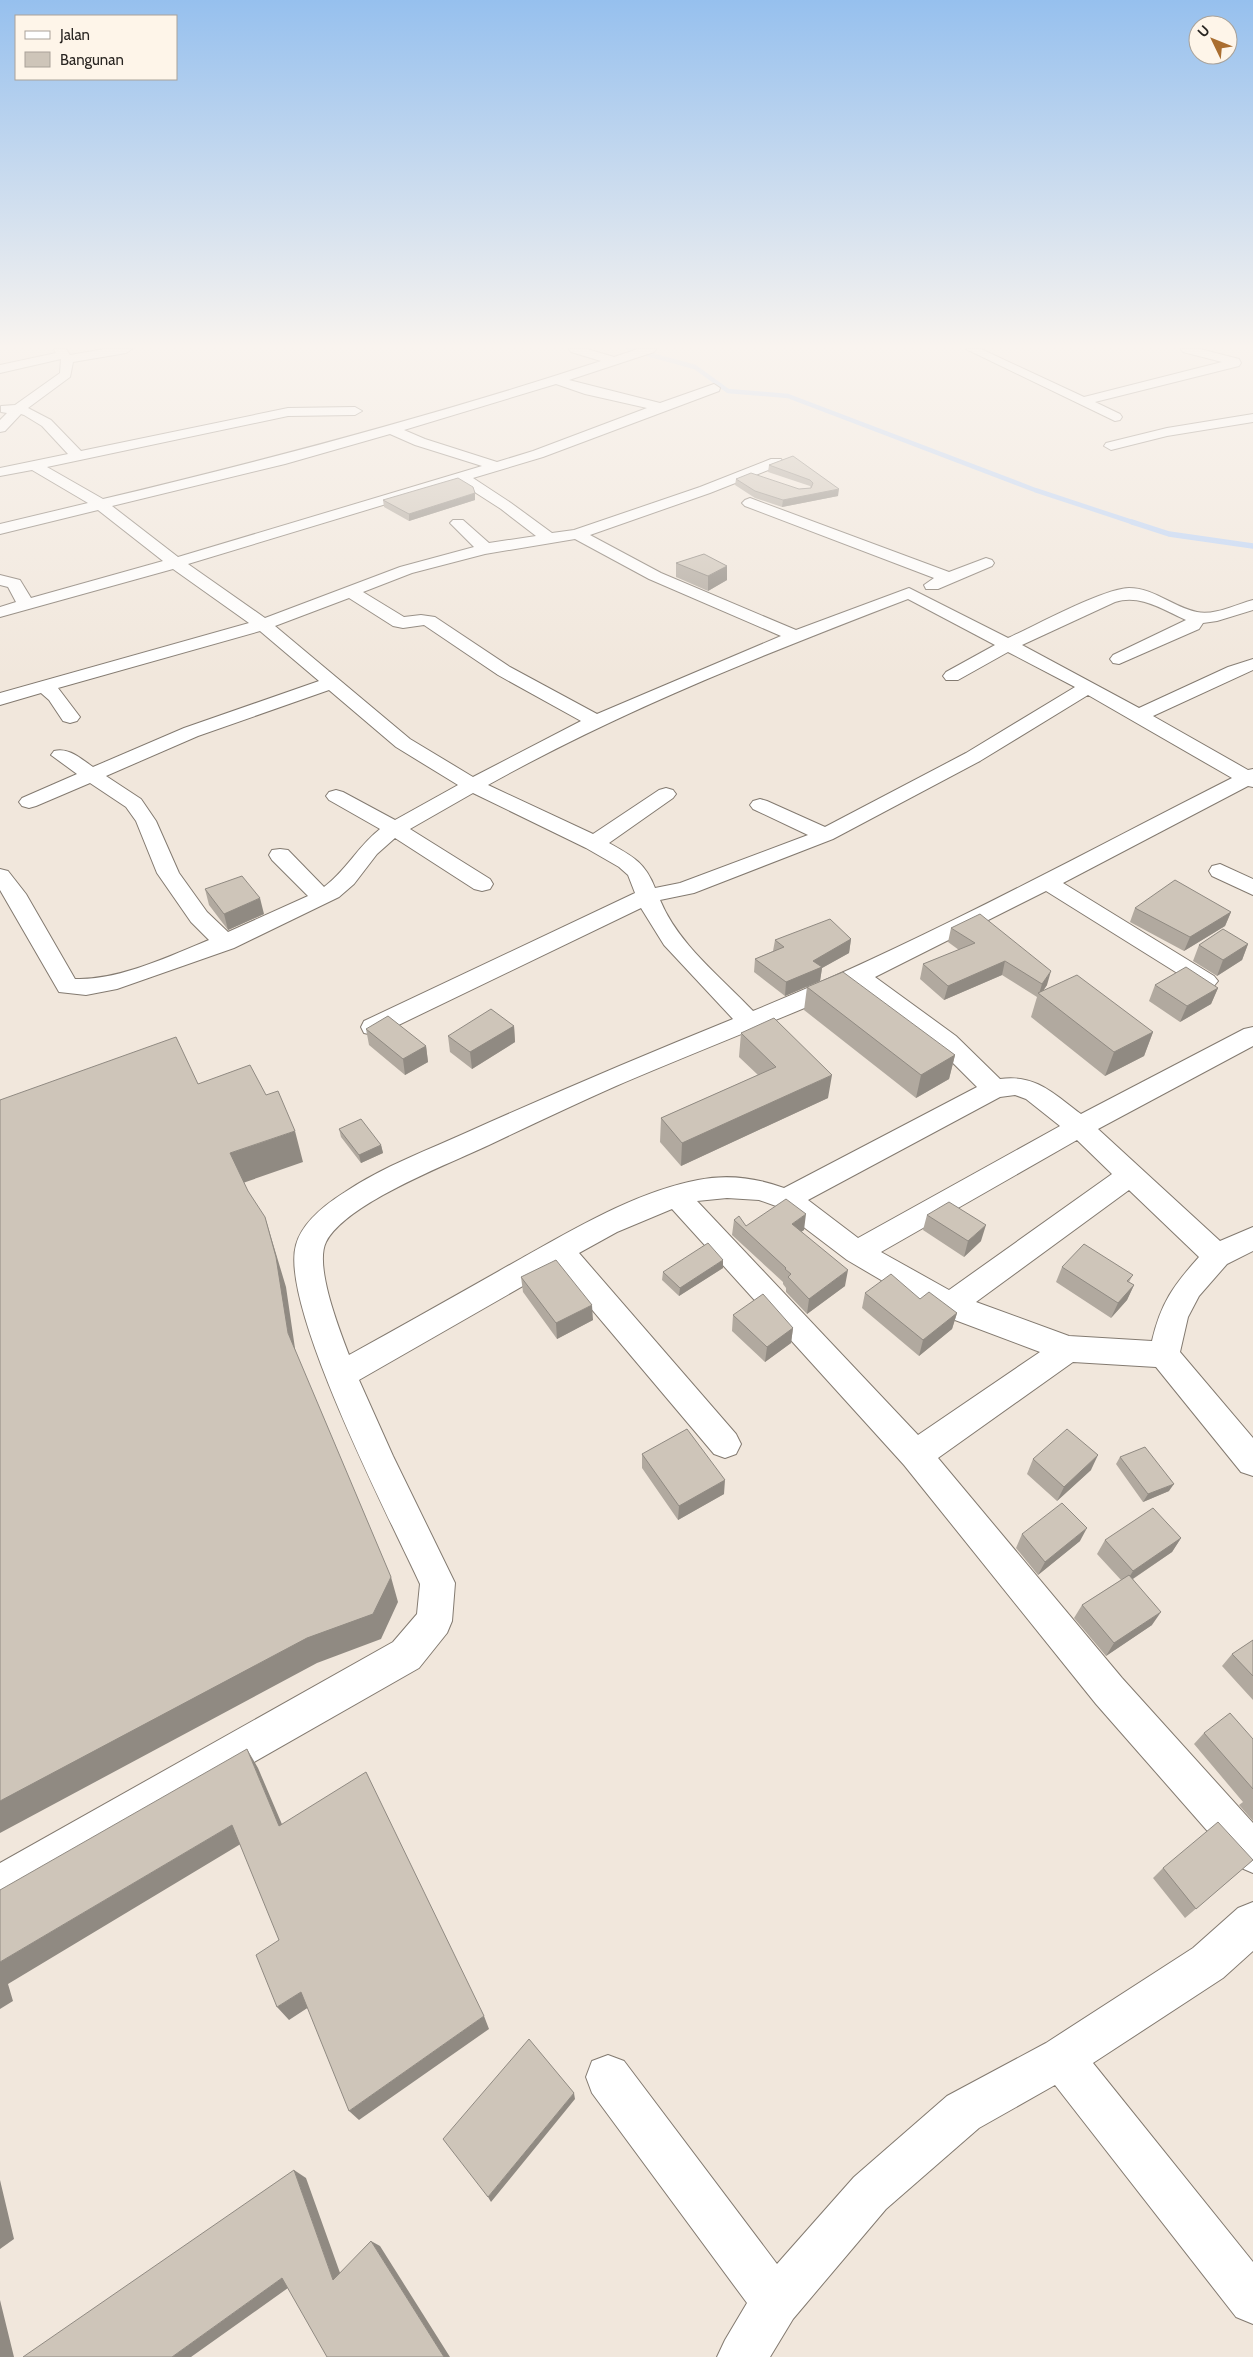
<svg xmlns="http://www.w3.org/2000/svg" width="1253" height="2357" font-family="Cabin,sans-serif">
<rect width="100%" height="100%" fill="#f1e7dc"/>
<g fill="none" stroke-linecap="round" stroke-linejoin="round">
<!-- stream-far1 -->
<path stroke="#bbd3f7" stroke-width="4.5" d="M 629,349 L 695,367 L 728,391 L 788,396 L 1035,490 L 1135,523"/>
<!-- stream -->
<path stroke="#bbd3f7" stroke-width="5.5" d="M 1132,522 L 1169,534 L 1253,546"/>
<!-- minor casing -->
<g stroke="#837a70" stroke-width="2">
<path id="minor" d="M 54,349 L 66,349 L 70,355 L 105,349 L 132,349 L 126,353 L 73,362 L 70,377 L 28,408 L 51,420 L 81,451 L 288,408 L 355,407 L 362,411 L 355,415 L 288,416 L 47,467 L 103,499 C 271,459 437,415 601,361 L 571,352 L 569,349 L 587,349 L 614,357 L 638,349 L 656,349 L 654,352 L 569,380 L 660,403 L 714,384 L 720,388 L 719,391 L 543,457 L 473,478 L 511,503 L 552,533 L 574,530 L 700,487 L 771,459 L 781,459 L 783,462 L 781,465 L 710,493 L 590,535 L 661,573 L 796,630 L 909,588 L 1008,638 C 1035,626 1102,589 1129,588 C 1154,588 1173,607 1197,612 C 1214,616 1237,604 1253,600 L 1253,610 L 1217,621 L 1203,623 L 1199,629 L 1119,664 L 1113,663 L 1110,659 L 1113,655 L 1186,620 C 1163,610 1141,594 1115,602 L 1022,645 L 1139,708 L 1228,667 L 1253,659 L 1253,670 L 1153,716 L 1248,770 L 1253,769 L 1253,787 L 1248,786 L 1063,883 L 1214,976 L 1218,981 L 1214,986 L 1206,989 L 1198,986 L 1046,891 L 875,977 L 956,1036 L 1000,1079 C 1036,1074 1054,1094 1081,1114 L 1244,1029 L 1253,1027 L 1253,1046 L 1098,1129 L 1220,1241 L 1253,1227 L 1253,1251 L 1227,1264 L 1199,1296 L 1188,1317 L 1180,1352 L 1253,1438 L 1253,1476 L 1241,1472 L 1156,1367 L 1073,1362 L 938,1458 L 1122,1678 L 1253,1823 L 1253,1873 L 1239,1867 L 1096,1704 L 904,1465 L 672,1209 L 617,1232 L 579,1253 L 736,1434 L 741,1444 L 736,1454 L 725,1458 L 714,1454 L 556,1267 L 359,1380 L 393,1456 L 455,1583 L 452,1621 L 447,1633 L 419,1668 L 14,1899 L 0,1905 L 0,1863 L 393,1642 L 417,1614 L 420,1584 C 391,1521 279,1305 296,1245 C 302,1222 326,1204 345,1192 C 384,1166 428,1150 470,1131 C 557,1092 644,1055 733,1019 L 664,945 L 641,908 L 382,1033 L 373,1035 L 364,1033 L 361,1027 L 364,1021 L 635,893 L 628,875 L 619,867 L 586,848 L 473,793 L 410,829 L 490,879 L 493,884 L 490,889 L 482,891 L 474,889 L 395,838 L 377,854 L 354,884 L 339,897 L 234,948 L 117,989 L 86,995 L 59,992 L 0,890 L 0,869 L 8,871 L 26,894 L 75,979 C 117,981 170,956 209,940 L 191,922 L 157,873 L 136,821 L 126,807 L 90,783 L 36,806 L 29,808 L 22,806 L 19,802 L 22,798 L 77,774 L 51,755 L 54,751 C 69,747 81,759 93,767 L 184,728 L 319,681 L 260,631 L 58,688 L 80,717 L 77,721 L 70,723 L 63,721 L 49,700 L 41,693 L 0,705 L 0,693 L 249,623 L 173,569 L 0,617 L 0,607 L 16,602 L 8,587 L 0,585 L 0,575 L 20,580 L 31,598 L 163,561 L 98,510 L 0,534 L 0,524 L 88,503 L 32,470 L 0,476 L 0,468 L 68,454 L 42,426 L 24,415 L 21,414 L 5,431 L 0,432 L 0,420 L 7,413 L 1,412 L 1,406 L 15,405 L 60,373 L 61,359 L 0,373 L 0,365 L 56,353 ZM 556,384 L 585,394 L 647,408 L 533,451 L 497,462 L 425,439 L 404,430 ZM 390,434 L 415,445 L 482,466 L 178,557 L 112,506 L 285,464 ZM 459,482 L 501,509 L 536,536 L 489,543 L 463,520 L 453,520 L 450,523 L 474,547 L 400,567 L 265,618 L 188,564 ZM 575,539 L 649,579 L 781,636 L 597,714 L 510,667 L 435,617 L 421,615 L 404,617 L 363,592 L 412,573 L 485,554 ZM 349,598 L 393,626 L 403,628 L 424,625 L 498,675 L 581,721 L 473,777 L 410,739 L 275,626 ZM 908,599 L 995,645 L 946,672 L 943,676 L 946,680 L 958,680 L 1008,652 L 1075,687 L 966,753 L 825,827 L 767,801 L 760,799 L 753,801 L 750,805 L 753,809 L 808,835 L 680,883 L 655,888 C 645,862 632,856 609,843 L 673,798 L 676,794 L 673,790 L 666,788 L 659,790 L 593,834 L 488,785 C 622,710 765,654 908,599 ZM 329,690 L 396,747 L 458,785 L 395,820 L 343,792 L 336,790 L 329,792 L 326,796 L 329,800 L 380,829 C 358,846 346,871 324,887 L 288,850 L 280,849 L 272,850 L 269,855 L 272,860 L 308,896 L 228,932 L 207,912 L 179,873 L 156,821 L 141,799 L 106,776 L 198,736 ZM 1088,695 L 1232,778 C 1074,858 918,944 753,1011 C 721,977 678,944 660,900 L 694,893 L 833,839 L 980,761 ZM 856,986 L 938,1048 L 977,1087 L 784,1188 C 757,1178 727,1174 698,1180 C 636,1192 576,1228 522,1258 C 464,1291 407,1323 349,1355 C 340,1331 314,1266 326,1242 C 346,1203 449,1164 489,1145 C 531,1125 573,1105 616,1086 C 695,1052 776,1021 856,986 ZM 1015,1095 L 1026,1099 L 1060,1126 L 858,1238 L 808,1200 L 1000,1097 ZM 1077,1140 L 1112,1174 L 949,1290 L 881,1252 ZM 1129,1190 L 1199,1257 C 1173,1286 1161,1303 1152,1341 L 1069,1336 L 976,1302 ZM 727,1198 L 759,1200 L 776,1206 L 847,1260 L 939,1314 L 1040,1352 L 918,1435 L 697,1201 Z
M 966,349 L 981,349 L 1084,397 L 1222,362 L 1183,352 L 1181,349 L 1200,349 L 1239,359 L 1241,363 L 1239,366 L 1095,402 L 1120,414 L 1122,417 L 1120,420 L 1115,421 Z
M 1253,414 L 1253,422 L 1167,436 L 1111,450 L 1104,446 L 1106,443 L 1167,428 Z
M 750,498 L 949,572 L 986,558 L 992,560 L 994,563 L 992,566 L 938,589 L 926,589 L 924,585 L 934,578 L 745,506 L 742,503 L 745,500 Z
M 1220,864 L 1253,879 L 1253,895 L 1212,876 L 1209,871 L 1212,866 Z
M 1253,1902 L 1253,1951 L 1223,1978 L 1093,2063 L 1253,2262 L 1253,2324 L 1236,2317 L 1055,2085 L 979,2128 L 886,2209 L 793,2319 L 770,2357 L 717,2357 L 725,2340 L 747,2303 L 592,2093 L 586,2077 L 592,2061 L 608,2055 L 624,2061 L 777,2264 L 854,2177 L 947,2096 L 1046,2043 L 1193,1948 L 1238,1908 Z"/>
</g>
<!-- minor -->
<use href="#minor" fill="#fff" fill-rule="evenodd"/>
</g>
<!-- wall -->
<path fill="#b1a99f" d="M 793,456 L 838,496 L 782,507 L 755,498 L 735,485 L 736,479 L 799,489 L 811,488 L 810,486 L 768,472 L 769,465 Z
M 383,500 L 475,500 L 409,521 L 384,507 Z
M 676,563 L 727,580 L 708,591 L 676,577 Z
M 205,889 L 264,914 L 228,930 L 209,905 Z
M 1135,908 L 1231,912 L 1225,926 L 1184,951 L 1130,922 Z
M 951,928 L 1047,985 L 1043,991 L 1153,1032 L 1144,1056 L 1105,1076 L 1031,1017 L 1037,997 L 1002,975 L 944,1000 L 920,979 L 923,964 L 959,950 L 948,942 Z
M 851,939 L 849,953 L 822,968 L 820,981 L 785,996 L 754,972 L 755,959 L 773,951 L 775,940 Z
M 1248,944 L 1242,960 L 1217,976 L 1193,961 L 1199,945 Z
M 1155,985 L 1218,988 L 1211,1004 L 1180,1022 L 1149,1001 Z
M 807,987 L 955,1055 L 949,1079 L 916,1098 L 804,1010 Z
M 514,1026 L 515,1042 L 472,1069 L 450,1052 L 448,1036 Z
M 366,1029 L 426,1046 L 428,1062 L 405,1075 L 369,1045 Z
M 741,1033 L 828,1098 L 681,1166 L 660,1142 L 661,1118 L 758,1075 L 739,1057 Z
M 339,1129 L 381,1145 L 383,1153 L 361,1163 L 341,1137 Z
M 927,1215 L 981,1241 L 964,1257 L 923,1230 Z
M 734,1220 L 746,1226 L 804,1230 L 801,1231 L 845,1286 L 807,1314 L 786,1292 L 786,1288 L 783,1284 L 783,1282 L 732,1235 Z
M 1062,1267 L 1133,1275 L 1129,1282 L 1134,1285 L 1127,1300 L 1111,1318 L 1056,1282 Z
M 723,1268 L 679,1296 L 662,1280 L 663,1272 Z
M 521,1277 L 593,1320 L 557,1339 L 523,1292 Z
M 865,1293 L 920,1299 L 957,1313 L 952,1329 L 919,1356 L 862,1308 Z
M 733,1315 L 793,1328 L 791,1343 L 765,1362 L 732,1331 Z
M 642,1454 L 724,1494 L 678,1520 L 642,1468 Z
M 1120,1457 L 1169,1491 L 1143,1502 L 1116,1464 Z
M 1033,1459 L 1091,1470 L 1057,1501 L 1027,1474 Z
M 1022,1534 L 1080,1541 L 1038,1575 L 1016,1548 Z
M 1181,1538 L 1172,1552 L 1133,1579 L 1152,1625 L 1106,1656 L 1074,1618 L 1082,1605 L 1121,1580 L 1097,1554 L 1105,1540 Z
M 1253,1640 L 1253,1700 L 1222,1666 L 1232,1654 Z
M 1204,1733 L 1253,1739 L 1253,1821 L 1239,1805 L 1243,1802 L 1194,1744 Z
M 1253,1860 L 1185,1918 L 1153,1878 L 1163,1868 Z"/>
<!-- shaded-wall -->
<path fill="#908a82" d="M 839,489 L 838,496 L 782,507 L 783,500 Z
M 475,493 L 475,500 L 409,521 L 409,514 Z
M 727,566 L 727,580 L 708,591 L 708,576 Z
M 260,898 L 264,914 L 228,930 L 224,914 Z
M 1231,912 L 1225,926 L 1184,951 L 1190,937 Z
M 851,939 L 849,953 L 822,968 L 820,981 L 785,996 L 786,982 L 813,961 Z
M 1248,944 L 1242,960 L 1217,976 L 1223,960 Z
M 1005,961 L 1002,975 L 944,1000 L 948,986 Z
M 1051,971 L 1047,985 L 1040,995 L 1039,994 L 1042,984 Z
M 1218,988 L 1211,1004 L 1180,1022 L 1187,1006 Z
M 514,1026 L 515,1042 L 472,1069 L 470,1052 Z
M 1153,1032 L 1144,1056 L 1105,1076 L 1114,1052 Z
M 426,1046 L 428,1062 L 405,1075 L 403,1059 Z
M 955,1055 L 949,1079 L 916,1098 L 921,1075 Z
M 832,1075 L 828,1098 L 681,1166 L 682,1143 Z
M 295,1131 L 303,1162 L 240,1184 L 230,1153 Z
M 381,1145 L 383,1153 L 361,1163 L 359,1155 Z
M 806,1214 L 804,1230 L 790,1240 L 792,1224 Z
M 265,1217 L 286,1287 L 297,1362 L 288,1333 Z
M 986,1225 L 981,1241 L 964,1257 L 968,1241 Z
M 723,1260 L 723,1268 L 679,1296 L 680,1288 Z
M 848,1270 L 845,1286 L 807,1314 L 809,1299 Z
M 1134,1285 L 1127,1300 L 1111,1318 L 1118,1303 Z
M 592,1305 L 593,1320 L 557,1339 L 556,1323 Z
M 957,1313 L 952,1329 L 919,1356 L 923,1340 Z
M 793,1328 L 791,1343 L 765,1362 L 767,1347 Z
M 1098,1455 L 1091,1470 L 1057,1501 L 1064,1487 Z
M 725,1480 L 724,1494 L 678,1520 L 679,1506 Z
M 1174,1484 L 1169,1491 L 1143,1502 L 1148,1494 Z
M 1087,1528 L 1080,1541 L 1038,1575 L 1045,1562 Z
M 1181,1538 L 1172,1552 L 1125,1584 L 1133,1571 Z
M 391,1577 L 398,1602 L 381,1639 L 317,1663 L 0,1833 L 0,1801 Z
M 1161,1612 L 1152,1625 L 1106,1656 L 1114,1643 Z
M 247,1749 L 258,1768 L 290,1843 L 279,1826 Z
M 232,1825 L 244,1842 L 8,1984 L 13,2001 L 0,2009 L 0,1962 Z
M 301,1992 L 312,2005 L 289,2020 L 277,2007 Z
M 484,2016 L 489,2029 L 359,2120 L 349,2111 Z
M 574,2093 L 575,2099 L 491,2202 L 488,2197 Z
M 294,2170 L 306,2178 L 344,2284 L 333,2280 Z
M 0,2180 L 14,2239 L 0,2249 Z
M 371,2241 L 380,2246 L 450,2357 L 444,2357 Z
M 282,2278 L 295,2283 L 191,2357 L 172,2357 Z
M 0,2300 L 14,2357 L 0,2357 Z"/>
<!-- building -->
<path fill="#cec5b9" stroke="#908a82" d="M 793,456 L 839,489 L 783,500 L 755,491 L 736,479 L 751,473 L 799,489 L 811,488 L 813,483 L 810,480 L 769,465 Z
M 458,478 L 473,487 L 475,493 L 409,514 L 383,500 Z
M 704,554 L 727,566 L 708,576 L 676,563 Z
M 242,876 L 260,898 L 224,914 L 205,889 Z
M 1175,880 L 1231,912 L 1190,937 L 1135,908 Z
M 980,914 L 1051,971 L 1042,984 L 1005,961 L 948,986 L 923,964 L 975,943 L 951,928 Z
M 830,919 L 851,939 L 813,961 L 822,967 L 786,982 L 755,959 L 784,947 L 775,940 Z
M 1223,929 L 1248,944 L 1223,960 L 1199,945 Z
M 1186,967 L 1218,988 L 1187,1006 L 1155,985 Z
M 843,972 L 955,1055 L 921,1075 L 807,987 Z
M 1077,975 L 1153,1032 L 1114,1052 L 1038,993 Z
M 491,1009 L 514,1026 L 470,1052 L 448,1036 Z
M 388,1016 L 426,1046 L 403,1059 L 366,1029 Z
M 774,1018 L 832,1075 L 682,1143 L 661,1118 L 776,1067 L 741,1033 Z
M 176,1037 L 198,1084 L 250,1065 L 266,1095 L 278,1091 L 295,1131 L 230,1153 L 248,1191 L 265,1217 L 276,1257 L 288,1333 L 391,1577 L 373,1614 L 307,1638 L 0,1801 L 0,1100 Z
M 361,1119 L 381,1145 L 359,1155 L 339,1129 Z
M 786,1199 L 806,1214 L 792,1224 L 848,1270 L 809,1299 L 788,1277 L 791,1274 L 785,1269 L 786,1268 L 734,1220 L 739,1216 L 746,1226 Z
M 949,1202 L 986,1225 L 968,1241 L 927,1215 Z
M 708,1243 L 723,1260 L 680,1288 L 663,1272 Z
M 1084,1244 L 1133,1275 L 1127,1281 L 1134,1285 L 1118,1303 L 1062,1267 Z
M 556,1260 L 592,1305 L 556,1323 L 521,1277 Z
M 891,1274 L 920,1299 L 929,1292 L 957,1313 L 923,1340 L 865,1293 Z
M 763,1294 L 793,1328 L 767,1347 L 733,1315 Z
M 687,1429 L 725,1480 L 679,1506 L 642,1454 Z
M 1067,1429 L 1098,1455 L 1064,1487 L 1033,1459 Z
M 1145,1447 L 1174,1484 L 1148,1494 L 1120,1457 Z
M 1062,1503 L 1087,1528 L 1045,1562 L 1022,1534 Z
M 1153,1508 L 1181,1538 L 1133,1571 L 1105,1540 Z
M 1129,1575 L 1161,1612 L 1114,1643 L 1082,1605 Z
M 1253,1640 L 1253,1676 L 1232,1654 Z
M 1230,1713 L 1253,1739 L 1253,1789 L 1204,1733 Z
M 247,1749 L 279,1826 L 366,1772 L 484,2016 L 349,2111 L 301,1992 L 277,2007 L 256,1955 L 279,1940 L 232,1825 L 0,1962 L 0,1890 Z
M 1218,1822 L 1253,1860 L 1196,1909 L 1163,1868 Z
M 529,2039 L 574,2093 L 488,2197 L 443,2139 Z
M 294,2170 L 333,2280 L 371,2241 L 444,2357 L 327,2357 L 282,2278 L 172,2357 L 23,2357 Z"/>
<!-- sky -->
<linearGradient id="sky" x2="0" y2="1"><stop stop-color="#96c0ee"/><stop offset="0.51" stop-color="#f9f4ef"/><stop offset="1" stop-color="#f9f4ef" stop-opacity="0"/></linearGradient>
<rect width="1253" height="679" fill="url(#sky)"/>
<!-- legend -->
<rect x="15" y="15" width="162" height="65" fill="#fef5e9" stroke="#a9a299"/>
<rect x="25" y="31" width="25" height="8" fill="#ffffff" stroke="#a9a299"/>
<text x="60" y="40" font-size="15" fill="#292521">Jalan</text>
<rect x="25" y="52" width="25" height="15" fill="#cec5b9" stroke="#a9a299"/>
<text x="60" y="65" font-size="15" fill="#292521">Bangunan</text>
<!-- north arrow -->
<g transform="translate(1213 40) rotate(313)"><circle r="24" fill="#fef5e9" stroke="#a9a299"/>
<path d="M0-4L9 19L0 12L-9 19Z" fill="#aa6e30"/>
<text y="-8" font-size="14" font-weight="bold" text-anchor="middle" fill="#292521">U</text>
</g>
</svg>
